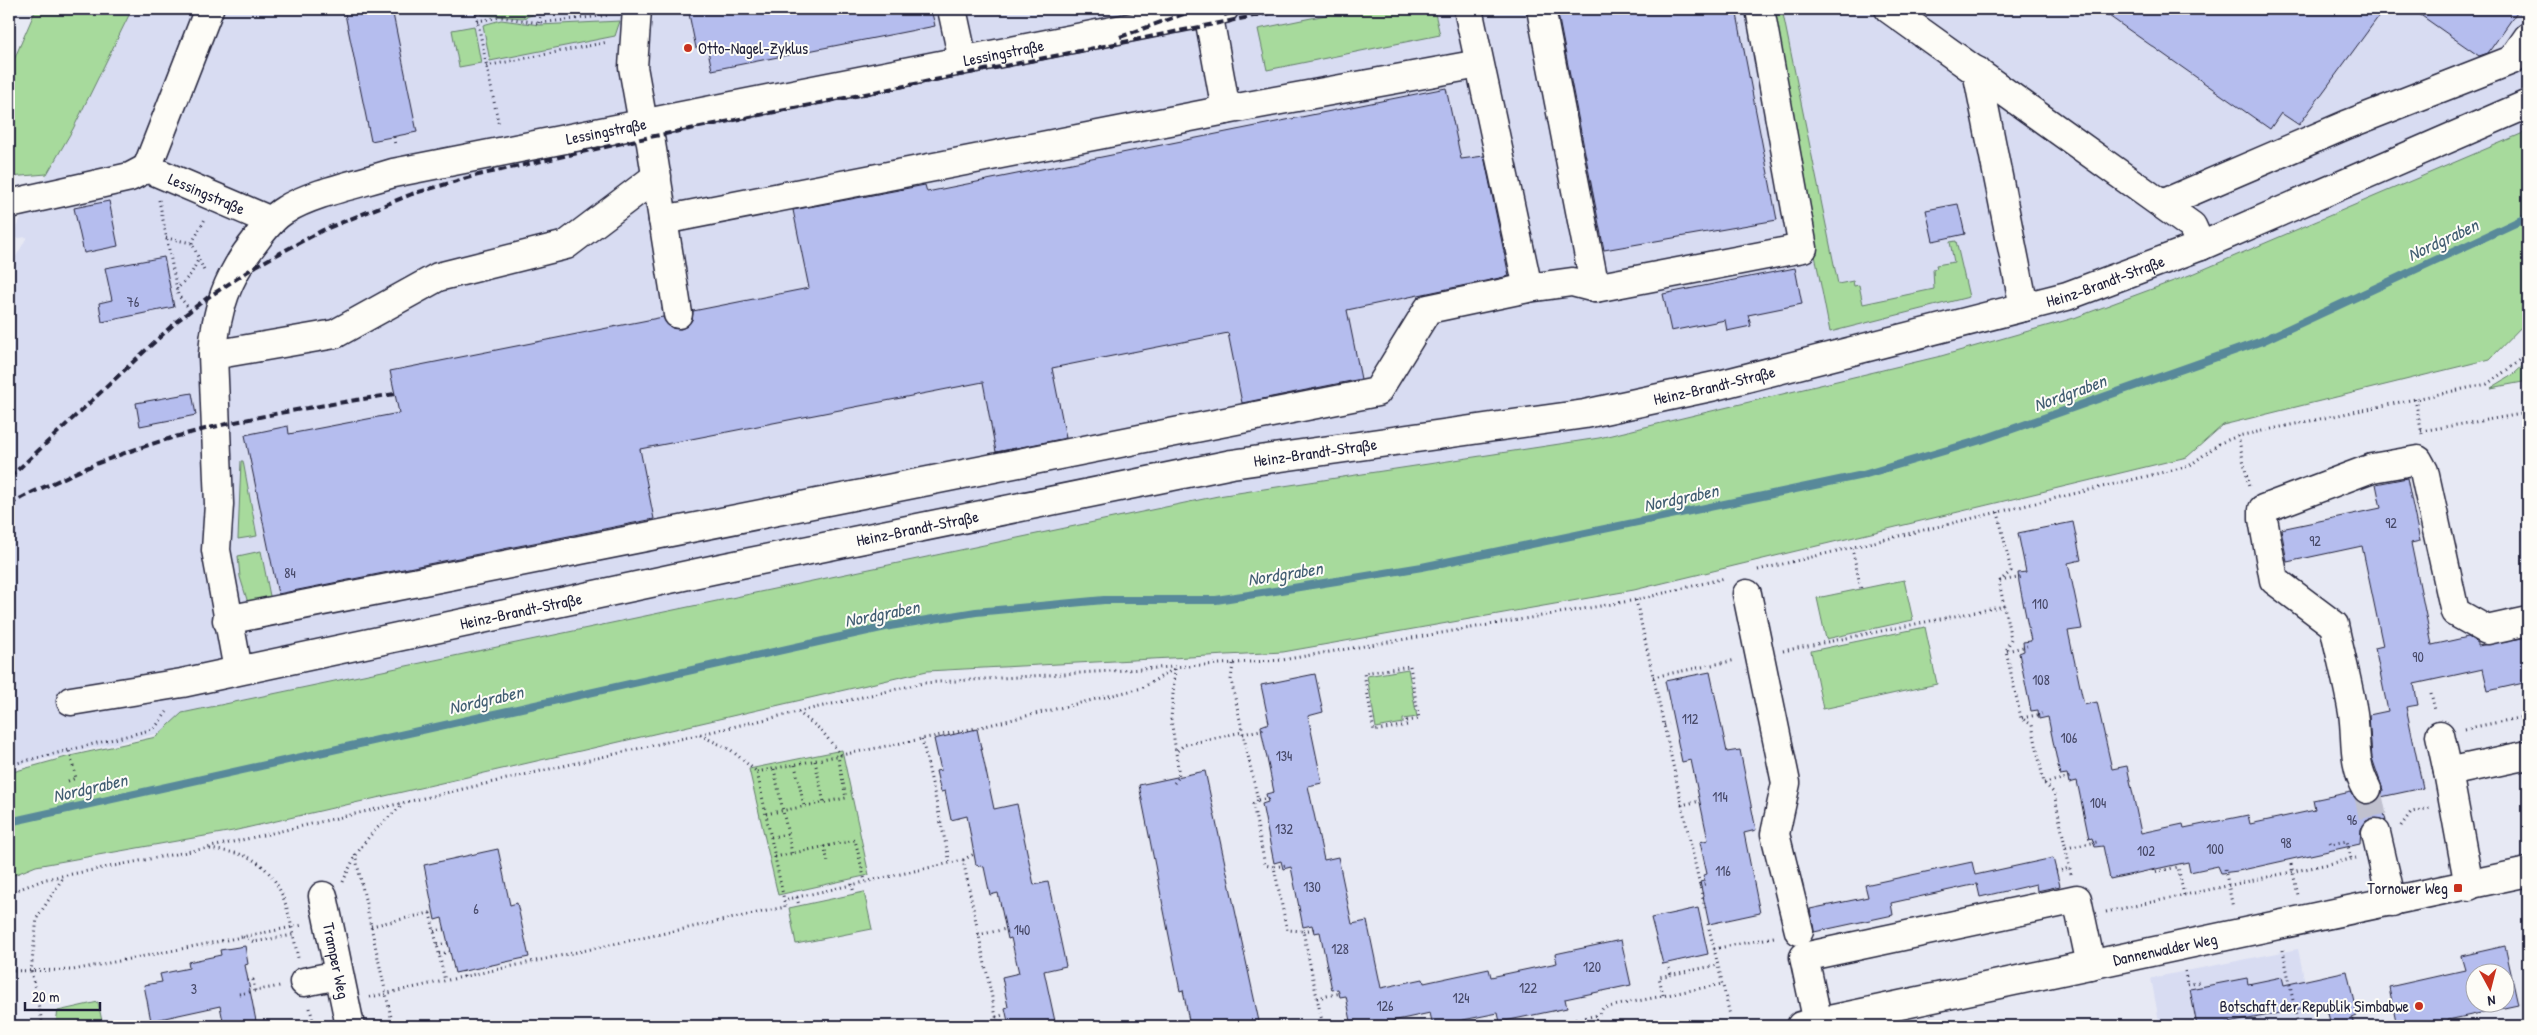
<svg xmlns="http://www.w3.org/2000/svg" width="2537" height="1035" font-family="'Patrick Hand',sans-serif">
<rect width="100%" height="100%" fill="#e7e9f4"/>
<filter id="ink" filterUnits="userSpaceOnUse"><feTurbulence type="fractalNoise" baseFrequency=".02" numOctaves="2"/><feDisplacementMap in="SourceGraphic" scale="10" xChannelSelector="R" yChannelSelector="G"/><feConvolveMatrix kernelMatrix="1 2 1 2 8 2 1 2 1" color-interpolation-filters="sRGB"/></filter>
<g filter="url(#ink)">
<!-- built -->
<path fill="#d8dcf2" d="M 132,9 L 2528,9 L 2528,161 L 1861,412 L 887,569 L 9,767 L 9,269 L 27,237 L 9,239 L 73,129 Z
M 2298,949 L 2314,1026 L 2160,1026 L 2151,978 Z"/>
<!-- green -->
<path fill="#a7da9c" stroke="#647e6c" d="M 36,9 L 132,9 L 73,129 L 47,174 L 9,177 L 9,71 Z
M 480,9 L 534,9 L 532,15 L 523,18 L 482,15 Z
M 1355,9 L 1434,9 L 1440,35 L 1267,70 L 1258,29 Z
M 1767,9 L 1782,9 L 1838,284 L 1853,281 L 1854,286 L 1859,285 L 1863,304 L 1934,289 L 1933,269 L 1937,268 L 1936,265 L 1954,262 L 1950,242 L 1956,241 L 1969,297 L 1830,332 Z
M 501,20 L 540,25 L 620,21 L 615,36 L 490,61 L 483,25 Z
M 474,26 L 481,63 L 459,67 L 452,30 Z
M 2528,131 L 2528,320 L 2490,359 L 2223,425 L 2187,457 L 1634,590 L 1283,652 L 927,671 L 233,831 L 36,866 L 9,877 L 9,773 L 70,756 L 156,737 L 182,713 L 1218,496 L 1599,438 L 1941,356 L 2074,318 L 2195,273 Z
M 2528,361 L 2528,381 L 2491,388 L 2514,374 Z
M 241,461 L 243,461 L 257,536 L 238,539 Z
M 261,551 L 270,596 L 267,601 L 248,603 L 240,577 L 238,556 Z
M 1904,580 L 1913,620 L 1826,639 L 1817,598 Z
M 1925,627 L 1937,684 L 1823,709 L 1811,651 Z
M 1408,669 L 1417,717 L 1403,719 L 1403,723 L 1376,728 L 1367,676 Z
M 842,750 L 869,875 L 778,895 L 749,769 Z
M 864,892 L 872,929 L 796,944 L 789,908 Z
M 98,1002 L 103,1026 L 55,1026 L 58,1011 Z"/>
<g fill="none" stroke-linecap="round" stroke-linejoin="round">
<!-- stream -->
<path stroke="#59899a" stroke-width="8" d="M 9,822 L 890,626 L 976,612 L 1104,600 L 1216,600 L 1281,590 L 1422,567 L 1863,475 L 1981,440 L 2262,341 L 2528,217"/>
</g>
<!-- building -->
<path fill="#b5bdee" stroke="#22223b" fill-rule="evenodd" d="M 344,9 L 392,9 L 417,132 L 371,141 Z
M 688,9 L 931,9 L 935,26 L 712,70 L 707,46 L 696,48 Z
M 1557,9 L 1736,9 L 1777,220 L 1604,250 Z
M 2099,9 L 2384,9 L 2299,125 L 2281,113 L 2270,129 Z
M 2412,9 L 2519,9 L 2488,53 L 2479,56 Z
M 1446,88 L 1461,159 L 1484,156 L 1509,276 L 1347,310 L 1361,379 L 1242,403 L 1228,333 L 1052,368 L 1066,438 L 996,452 L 983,382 L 640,449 L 654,519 L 278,594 L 245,435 L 288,426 L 289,434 L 399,413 L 390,371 L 663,317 L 666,323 L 672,328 L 681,329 L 687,326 L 692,320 L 693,311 L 809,288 L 793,210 L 925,185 L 927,192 Z
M 109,201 L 118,246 L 84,253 L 74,208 Z
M 1958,204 L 1965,234 L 1933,241 L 1926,210 Z
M 164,257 L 174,307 L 102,322 L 99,303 L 112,300 L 105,268 Z
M 1795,268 L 1802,304 L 1748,315 L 1751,326 L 1727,331 L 1725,320 L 1671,331 L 1663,294 Z
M 192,393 L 196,415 L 140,426 L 136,403 Z
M 2407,478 L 2420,541 L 2411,543 L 2432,645 L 2468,637 L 2478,643 L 2478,646 L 2528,637 L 2528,682 L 2488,691 L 2483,669 L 2414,684 L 2418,705 L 2406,707 L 2423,788 L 2381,797 L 2383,790 L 2372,758 L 2369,715 L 2388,711 L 2375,648 L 2383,646 L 2362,546 L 2287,562 L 2281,529 L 2381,508 L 2376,484 Z
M 2073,522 L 2081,560 L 2068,563 L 2082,629 L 2068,631 L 2084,705 L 2097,702 L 2112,769 L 2127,766 L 2141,833 L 2183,824 L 2184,828 L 2248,815 L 2250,824 L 2315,810 L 2313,800 L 2351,792 L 2358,802 L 2365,804 L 2374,803 L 2380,797 L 2386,821 L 2373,818 L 2366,821 L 2361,829 L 2360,844 L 2238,871 L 2221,873 L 2218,866 L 2190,872 L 2188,862 L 2110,879 L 2103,846 L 2095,847 L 2092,838 L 2089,839 L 2077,781 L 2069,783 L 2067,774 L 2060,775 L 2048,717 L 2039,719 L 2038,710 L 2031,711 L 2019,653 L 2024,651 L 2023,642 L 2031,641 L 2019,582 L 2018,573 L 2026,572 L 2018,533 Z
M 1710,672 L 1727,752 L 1740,750 L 1756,830 L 1744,833 L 1760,913 L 1709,924 L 1700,882 L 1704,881 L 1703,875 L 1707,874 L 1700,842 L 1708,840 L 1691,760 L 1682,762 L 1665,681 Z
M 1315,674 L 1323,712 L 1308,716 L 1322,783 L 1308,786 L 1324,860 L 1338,857 L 1352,924 L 1367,921 L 1381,988 L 1423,979 L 1424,983 L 1489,969 L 1491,977 L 1557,963 L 1555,954 L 1621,940 L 1631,985 L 1565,999 L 1567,1008 L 1500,1022 L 1498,1013 L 1433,1026 L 1430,1013 L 1369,1026 L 1352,1026 L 1346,996 L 1340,997 L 1338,989 L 1332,990 L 1320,932 L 1314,933 L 1312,925 L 1303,927 L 1291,867 L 1283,869 L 1281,861 L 1274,863 L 1262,804 L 1268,802 L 1266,794 L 1274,792 L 1262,734 L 1261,726 L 1269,723 L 1261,685 Z
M 977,729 L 994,809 L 1017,804 L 1034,885 L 1048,882 L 1066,966 L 1044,971 L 1056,1026 L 1009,1026 L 1005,1008 L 1008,1007 L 1002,977 L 1019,973 L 1011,938 L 1008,939 L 998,893 L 990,895 L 984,867 L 976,865 L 967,816 L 951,820 L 945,791 L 941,792 L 936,771 L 941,770 L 934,739 Z
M 1205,771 L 1260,1026 L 1190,1026 L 1183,990 L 1180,991 L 1139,785 Z
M 498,849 L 510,905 L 517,903 L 529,957 L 455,973 L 442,918 L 435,920 L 424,865 Z
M 2053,858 L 2060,886 L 2037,891 L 2036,884 L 1980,897 L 1977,884 L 1891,903 L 1893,915 L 1814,932 L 1810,909 L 1868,897 L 1865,885 L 1972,862 L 1975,875 Z
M 1698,908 L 1708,954 L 1663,964 L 1651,918 Z
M 245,946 L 248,964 L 245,965 L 257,1026 L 224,1026 L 220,1006 L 151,1021 L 144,985 L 162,982 L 160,974 L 189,968 L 188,962 L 221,955 L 220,950 Z
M 2505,946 L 2518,1005 L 2448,1020 L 2448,1023 L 2433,1026 L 2397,1026 L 2389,987 L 2465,970 L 2461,956 ZM 2474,972 L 2504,972 L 2504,1002 L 2474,1002 Z
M 2347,971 L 2357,1016 L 2352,1018 L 2354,1026 L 2331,1026 L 2327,1009 L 2322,1010 L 2320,1005 L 2213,1026 L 2197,1026 L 2190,989 L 2247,978 L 2248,984 L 2282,977 L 2284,985 Z"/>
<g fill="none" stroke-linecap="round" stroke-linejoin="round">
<!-- minor-tunnel -->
<path stroke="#c0c1cf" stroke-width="28" stroke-dasharray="28 14" stroke-linecap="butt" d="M 2367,789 L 2376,833"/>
<!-- minor casing -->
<g stroke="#22223b" stroke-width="31">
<g id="minor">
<path d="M 637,9 L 633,67 L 643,123 L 650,137 L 678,314"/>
<path d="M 952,9 L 963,60"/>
<path d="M 1468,9 L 1528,288"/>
<path d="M 1541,9 L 1595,288"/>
<path d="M 1889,9 L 2192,226 L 2201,246"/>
<path d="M 1208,12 L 1226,110"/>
<path d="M 1977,71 L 2024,307"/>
<path d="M 147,168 L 209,9"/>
<path id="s1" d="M 147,168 L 271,221"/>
<path d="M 9,204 L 130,177 L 147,168"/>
<path d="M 2162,204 L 2346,125 L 2512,60 L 2528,37"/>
<path d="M 663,220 L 1226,110 L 1479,64"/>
<path d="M 213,355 L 335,334 L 438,277 L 566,245 L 657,176"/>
<path d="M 1747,594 L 1786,783 L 1775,834 L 1799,931"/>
<path d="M 227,620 L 1377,392 L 1428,309 L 1528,288 L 1572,282 L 1595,288 L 1803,248 L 1760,9"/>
<path id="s2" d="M 238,670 L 216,550 L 219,504 L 213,355 C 215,311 228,275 256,240 C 264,229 273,217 285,210 C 311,193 362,183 393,173 L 1224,9"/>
<path id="s3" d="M 71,701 L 182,683 L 721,568 L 1232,464 L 1585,414 L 1715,386 L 2067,296 L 2201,246 L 2528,104"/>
<path d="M 2440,735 L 2448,772"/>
<path d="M 2367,789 C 2352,762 2357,740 2353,713 C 2348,683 2340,654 2334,625 L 2274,580 L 2263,519 L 2263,509 L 2372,468 L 2418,460 L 2424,471 L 2455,612 L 2487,630 L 2528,621"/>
<path d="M 2376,833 L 2392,902"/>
<path d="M 2469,886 L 2448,772 L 2528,755"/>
<path id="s4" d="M 323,896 L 350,1026"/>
<path d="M 304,982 L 338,975"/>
<path d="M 1818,1023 L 1804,957 L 2077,899 L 2091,965"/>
<path id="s5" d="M 1801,1026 L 2528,872"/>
</g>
</g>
<!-- path -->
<path stroke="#22223b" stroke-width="3" stroke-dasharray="1 4" stroke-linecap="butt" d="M 475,9 L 499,126
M 477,21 L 501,17 L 539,23 L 610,15
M 539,23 L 541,9
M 486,66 L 608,42
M 394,137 L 395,146
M 159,200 L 178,295 L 192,312
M 166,238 L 192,243 L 205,273
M 192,243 L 205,219
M 176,290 L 191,274 L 198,260
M 2415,399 L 2422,434
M 2421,431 L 2528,413
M 2238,436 L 2249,487
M 1998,512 L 2011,571 L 1999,582 L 2011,639 L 2006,651 L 2021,718 L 2032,725 L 2044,783 L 2054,793 L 2071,874
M 1852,548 L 1861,589
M 1758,570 L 2189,466 L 2220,443 L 2238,436 L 2487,384 L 2517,363 L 2528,352
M 2000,581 L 2023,577
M 1636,600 L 1705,908
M 1783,651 L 2004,606
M 2007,651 L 2027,646
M 1233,664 L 1231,680 L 1258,800 L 1253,804 L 1265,865 L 1274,867 L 1287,930 L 1303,931 L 1323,1026
M 1410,666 L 1419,719 L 1407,721 L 1407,725 L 1374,731 L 1364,673 Z
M 1175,669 L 1171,719 L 1176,752
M 1653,677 L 1736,660
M 2431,693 L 2435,710
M 798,712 L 821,730 L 841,755
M 2022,718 L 2042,714
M 1664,725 L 1669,724
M 2465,729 L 2528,716
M 1243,734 L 1265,729
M 700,735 L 731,750 L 757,772 L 784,900
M 922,739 L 950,863 L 963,860 L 998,1026
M 815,761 L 824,803
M 9,765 L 154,729 L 167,712
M 795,765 L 804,806
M 774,769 L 792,853
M 757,772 L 981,727 L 1142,688 L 1174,669
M 68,781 L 76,778 L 69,750
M 1174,783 L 1179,777 L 1176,752 L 1184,745 L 1242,732
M 2044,783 L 2071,777
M 1258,800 L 1271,798
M 1681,805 L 1700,801
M 766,814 L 846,798 L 838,756
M 2401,826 L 2411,812 L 2430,808
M 771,837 L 788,834
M 2330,842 L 2331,844 L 2347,841 L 2351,859
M 824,846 L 828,862
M 2066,848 L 2097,842
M 210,849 C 222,851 237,852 248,857 C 286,875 290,921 298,958
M 355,854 L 393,1026
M 775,857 L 855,840 L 865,881
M 963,860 L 974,854
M 2291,864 L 2298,895
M 1274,867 L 1286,865
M 2225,869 L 2233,908
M 2153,870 L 2153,872 L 2178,867 L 2184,895
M 2056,871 L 2070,868
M 343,882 C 361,840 373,831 406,802
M 852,884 L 854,894
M 1699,886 L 1705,884
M 9,893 L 46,879 L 207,848 L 923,683 L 1282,660 L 1636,600 L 1725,578
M 797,897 L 799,906
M 2106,912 L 2356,858
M 430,913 L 445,981
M 1708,924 L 1730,1015
M 371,926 L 434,912
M 434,931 L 445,929
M 1303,931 L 1316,929
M 978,935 L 1006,929
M 243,937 L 254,942 L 293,935
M 437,945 L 448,943
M 1714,949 L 1774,937
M 2283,950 L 2298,1026
M 439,954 L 450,952
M 1669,968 L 1671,974
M 9,971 L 73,970 L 303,925
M 463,971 L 464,977
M 2185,971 L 2187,985 L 2200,982
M 248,981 L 253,980 L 255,991
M 239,994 L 280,986
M 1663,995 L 1659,977 L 1718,965
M 370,997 L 785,907 L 784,900 L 950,863
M 1317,998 L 1341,993
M 310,1008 L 314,1026
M 996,1017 L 1003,1015
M 2245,1024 L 2246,1026
M 43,1026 L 31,971 L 37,918 L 64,876
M 1546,1026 L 1598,1015 L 1603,1008 L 1722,984"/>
<!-- minor -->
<use href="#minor" stroke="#fdfcf7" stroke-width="28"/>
<!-- rail -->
<path stroke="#22223b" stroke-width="4" stroke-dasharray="8 4" stroke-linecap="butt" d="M 1224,15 L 1243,9
M 1120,37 L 1197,9
M 9,478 L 177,321 L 207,298 L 256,266 L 323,230 L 412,194 L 474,176 L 650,137 L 1289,9
M 9,505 C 28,493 50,485 70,475 C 177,427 280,412 395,394"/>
</g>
</g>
<!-- markers -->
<g fill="#c8321e" stroke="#fdfcf7" stroke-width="2">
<circle cx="688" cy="48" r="5"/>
<rect x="2453" y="883" width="10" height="10" rx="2.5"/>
<circle cx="2419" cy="1006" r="5"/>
</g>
<g text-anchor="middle" stroke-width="4" stroke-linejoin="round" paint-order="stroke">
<!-- number labels -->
<g font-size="14" fill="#474968">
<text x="133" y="307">76</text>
<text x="2391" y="528">92</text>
<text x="2315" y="546">92</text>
<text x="290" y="578">84</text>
<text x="2040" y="609">110</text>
<text x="2418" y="662">90</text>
<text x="2041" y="685">108</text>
<text x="1690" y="724">112</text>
<text x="2069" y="743">106</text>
<text x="1284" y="761">134</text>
<text x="1720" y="802">114</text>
<text x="2098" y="808">104</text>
<text x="2352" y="825">96</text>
<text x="1284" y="834">132</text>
<text x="2286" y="848">98</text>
<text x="2215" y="854">100</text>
<text x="2146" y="856">102</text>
<text x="1723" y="876">116</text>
<text x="1312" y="892">130</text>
<text x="476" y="914">6</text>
<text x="1022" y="935">140</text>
<text x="1340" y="954">128</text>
<text x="1592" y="972">120</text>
<text x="1528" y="993">122</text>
<text x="194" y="994">3</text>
<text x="1461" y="1003">124</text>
<text x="1385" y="1011">126</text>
</g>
<!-- poi labels -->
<g font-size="16" fill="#22223b" stroke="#fdfcf7" text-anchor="end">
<text x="698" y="54" text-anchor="start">Otto-Nagel-Zyklus</text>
<text x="2448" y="894">Tornower Weg</text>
<text x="2409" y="1012">Botschaft der Republik Simbabwe</text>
</g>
<!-- street labels -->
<g font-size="16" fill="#22223b" stroke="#fdfcf7">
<text dy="6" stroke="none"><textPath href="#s2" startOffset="1221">Lessingstraße</textPath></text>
<text dy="6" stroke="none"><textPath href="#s2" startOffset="816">Lessingstraße</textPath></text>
<text dy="6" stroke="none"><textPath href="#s1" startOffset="65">Lessingstraße</textPath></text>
<text dy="6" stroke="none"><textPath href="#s3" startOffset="2079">Heinz-Brandt-Straße</textPath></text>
<text dy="6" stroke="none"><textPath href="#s3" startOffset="1674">Heinz-Brandt-Straße</textPath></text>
<text dy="6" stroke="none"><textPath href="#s3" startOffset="1269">Heinz-Brandt-Straße</textPath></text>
<text dy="6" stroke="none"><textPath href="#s3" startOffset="864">Heinz-Brandt-Straße</textPath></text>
<text dy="6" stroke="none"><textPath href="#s3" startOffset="459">Heinz-Brandt-Straße</textPath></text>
<text dy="6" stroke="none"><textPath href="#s5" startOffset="372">Dannenwalder Weg</textPath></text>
<text dy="6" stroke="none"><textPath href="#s4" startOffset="66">Tramper Weg</textPath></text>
</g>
<!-- water labels -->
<g font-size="18" font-style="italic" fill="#425e72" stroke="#fdfcf7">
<text transform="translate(2443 240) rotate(-25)" y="6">Nordgraben</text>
<text transform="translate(2070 393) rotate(-20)" y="6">Nordgraben</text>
<text transform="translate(1681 498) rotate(-12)" y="6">Nordgraben</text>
<text transform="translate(1285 574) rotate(-9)" y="6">Nordgraben</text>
<text transform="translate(882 614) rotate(-11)" y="6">Nordgraben</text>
<text transform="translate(486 700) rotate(-13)" y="6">Nordgraben</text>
<text transform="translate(90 788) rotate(-13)" y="6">Nordgraben</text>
</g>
</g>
<!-- margin -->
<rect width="2537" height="1035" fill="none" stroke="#fdfcf7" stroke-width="30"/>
<rect x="15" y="15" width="2507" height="1005" fill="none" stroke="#22223b" stroke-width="2" filter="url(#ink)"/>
<!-- north arrow -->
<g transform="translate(2490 988) rotate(173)"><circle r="24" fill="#fdfcf7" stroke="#a5a5ac"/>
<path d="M0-4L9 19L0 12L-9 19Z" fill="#c8321e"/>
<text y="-8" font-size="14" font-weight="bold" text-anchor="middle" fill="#22223b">N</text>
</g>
<!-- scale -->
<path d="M25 1002v8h75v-8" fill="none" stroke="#22223b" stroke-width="2.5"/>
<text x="32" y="1002" font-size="15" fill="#22223b" stroke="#fdfcf7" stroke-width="4" paint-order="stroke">20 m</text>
</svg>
